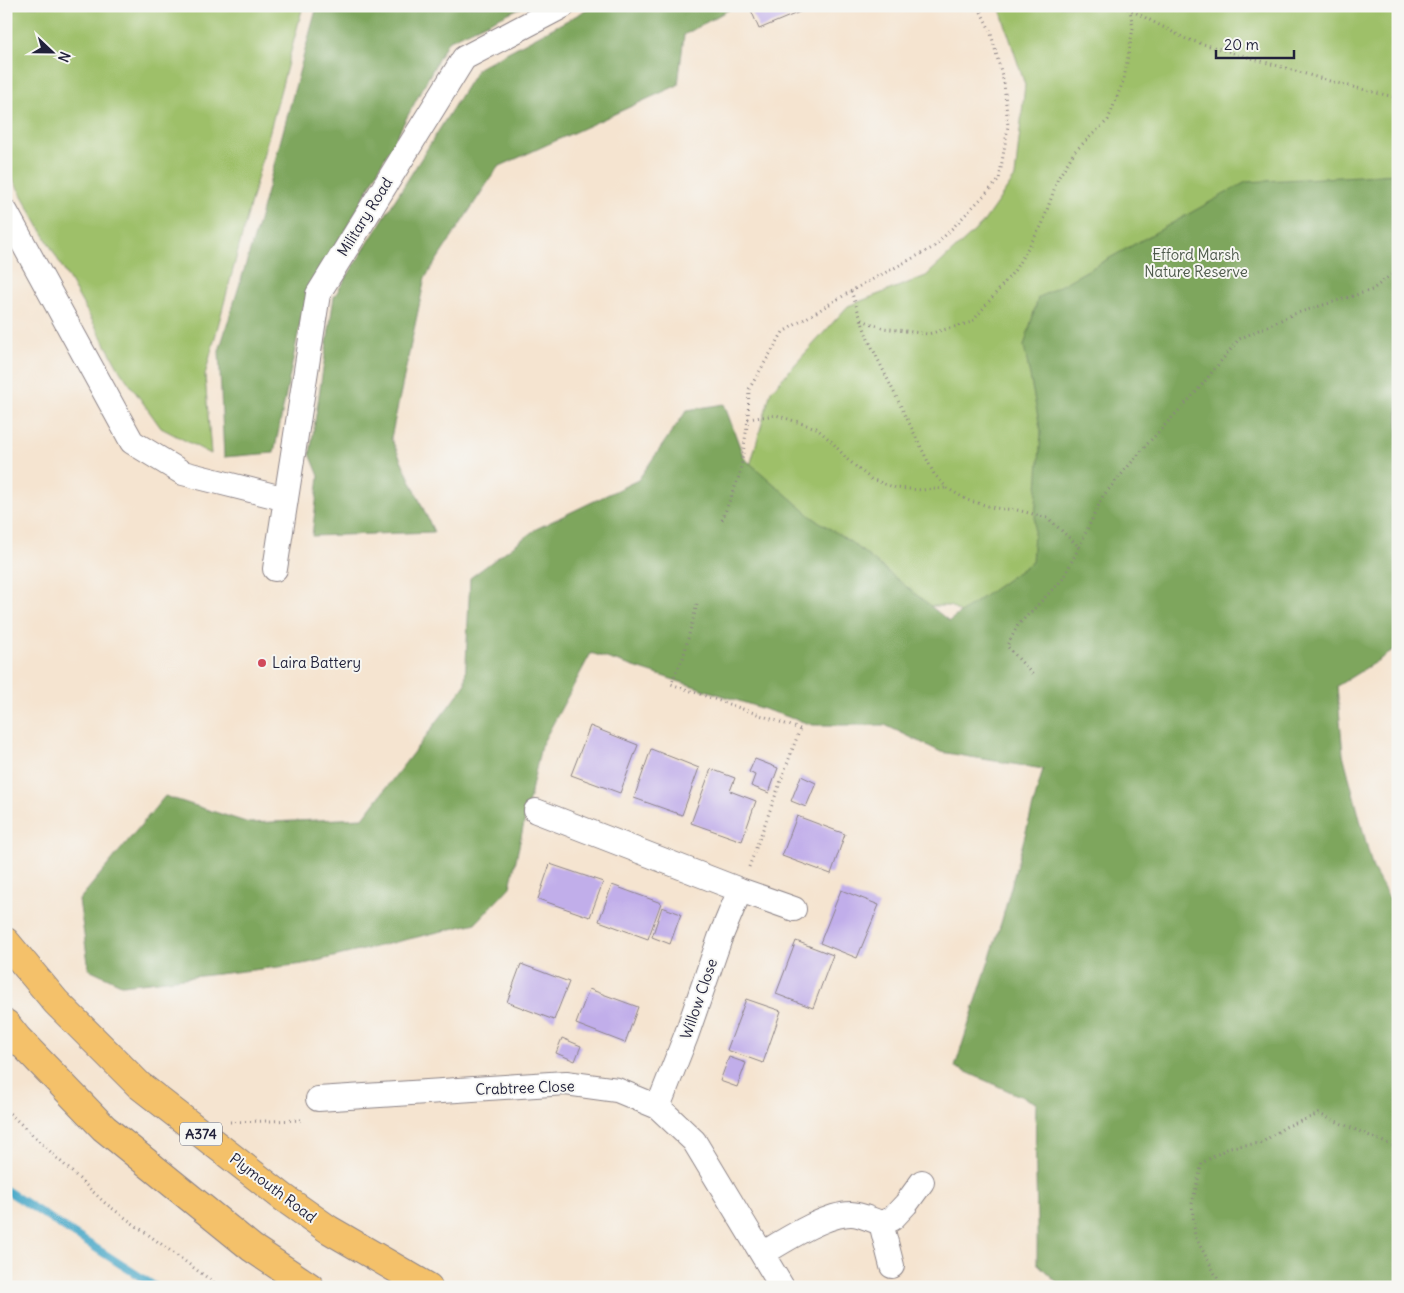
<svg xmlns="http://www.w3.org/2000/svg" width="1404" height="1293" font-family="Delius,sans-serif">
<rect width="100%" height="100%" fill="#f6f6f2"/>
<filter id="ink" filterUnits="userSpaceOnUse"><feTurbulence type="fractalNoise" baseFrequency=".02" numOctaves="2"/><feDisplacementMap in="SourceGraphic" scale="10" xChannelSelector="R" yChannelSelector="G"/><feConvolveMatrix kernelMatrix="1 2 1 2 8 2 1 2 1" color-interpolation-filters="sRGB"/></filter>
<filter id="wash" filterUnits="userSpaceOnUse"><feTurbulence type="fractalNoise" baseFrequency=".0096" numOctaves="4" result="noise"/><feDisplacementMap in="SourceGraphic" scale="20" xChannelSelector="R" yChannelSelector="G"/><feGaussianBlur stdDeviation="1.12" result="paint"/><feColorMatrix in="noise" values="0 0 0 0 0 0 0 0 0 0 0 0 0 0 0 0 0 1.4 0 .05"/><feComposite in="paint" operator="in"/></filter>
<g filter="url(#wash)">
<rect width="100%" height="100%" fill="#f5e4d0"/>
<!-- green -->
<path fill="#9ec069" stroke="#607152" d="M 6,6 L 303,6 L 205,375 L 211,454 L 161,428 L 121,372 L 12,178 L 6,160 Z
M 999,6 L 1393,6 L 1398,8 L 1398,590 L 1072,688 L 950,606 L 890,606 L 734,523 L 771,391 L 848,306 L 926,276 L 982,224 L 1015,177 L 1025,85 Z"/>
<!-- forest -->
<path fill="#7ea65d" stroke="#50644c" d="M 317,6 L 524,6 L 448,41 L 303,310 L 274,453 L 224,457 L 219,351 L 257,228 Z
M 594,6 L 735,6 L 684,35 L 678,85 L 498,167 L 425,278 L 391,438 L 434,532 L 312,536 L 319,476 L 310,454 L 334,297 L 478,68 Z
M 1398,174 L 1398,648 L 1337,686 L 1343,754 L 1373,869 L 1398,914 L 1398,1287 L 1062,1287 L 1037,1263 C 1038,1209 1034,1156 1036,1103 L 955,1067 L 1002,920 L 1043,769 L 941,752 L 885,725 L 813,725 L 591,653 L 541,746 L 510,887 L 476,923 L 304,964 L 123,985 L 89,969 L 79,900 L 165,796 L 249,823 L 363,818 L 465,685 L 470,578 L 536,529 L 638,480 L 687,410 L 724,404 L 744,458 L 812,517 L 852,543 L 949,621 L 1032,562 L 1041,432 L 1024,346 L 1038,298 L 1246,182 Z"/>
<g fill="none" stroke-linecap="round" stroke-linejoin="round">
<!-- stream -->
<path stroke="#49a8c8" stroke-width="8" d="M 6,1190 L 156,1287"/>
</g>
<g id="blocks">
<!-- building -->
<path fill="#c1aeea" d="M 761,6 L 814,6 L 759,29 L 751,10 Z
M 590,726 L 638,745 L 620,793 L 571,775 Z
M 651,749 L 699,768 L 682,815 L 634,798 Z
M 755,759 L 778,768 L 769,793 L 751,786 L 755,775 L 749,772 Z
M 711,769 L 735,778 L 730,791 L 756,801 L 742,841 L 691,823 Z
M 801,776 L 816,783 L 806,807 L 791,801 Z
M 797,816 L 845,834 L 831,874 L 782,856 Z
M 550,864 L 603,882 L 590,917 L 538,899 Z
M 612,885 L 661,903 L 648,939 L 599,921 Z
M 841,890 L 879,905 L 857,958 L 820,943 Z
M 662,907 L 681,914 L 670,944 L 652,937 Z
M 796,941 L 833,955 L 813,1008 L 776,994 Z
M 521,964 L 569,982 L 554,1020 L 507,1002 Z
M 589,989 L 638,1007 L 625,1043 L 576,1024 Z
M 746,999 L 781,1011 L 763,1063 L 727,1050 Z
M 562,1038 L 581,1046 L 575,1061 L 556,1053 Z
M 729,1057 L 746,1063 L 737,1087 L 720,1081 Z"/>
</g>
</g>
<g filter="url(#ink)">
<use href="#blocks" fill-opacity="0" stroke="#8c8386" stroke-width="1"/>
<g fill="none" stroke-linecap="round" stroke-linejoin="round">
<!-- street casing -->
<g stroke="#8c8386" stroke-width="26">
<path id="street" d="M 6,212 L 132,442 L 183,473 L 286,499
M 275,569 L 318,294 L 464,58 L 563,6
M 536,811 L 740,890 L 794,909
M 318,1099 L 566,1083 L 617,1090 L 658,1107 L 694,1141 L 782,1287
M 658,1107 L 686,1036 L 720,938 L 740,890
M 762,1254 C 784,1241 825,1214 851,1214 C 860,1214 872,1220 881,1223
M 892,1266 L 881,1223 L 892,1219 L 906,1204 L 922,1182"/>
</g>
<!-- primary casing -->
<g stroke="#8c8386" stroke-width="30">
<path id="primary" d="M 6,942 L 56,1002 L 139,1085 L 284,1198 L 328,1229 L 428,1287
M 6,1024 L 17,1038 L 104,1128 L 252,1248 L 310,1287"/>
</g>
<!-- path -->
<path stroke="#8c8386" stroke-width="3" stroke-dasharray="1 4" stroke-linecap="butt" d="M 1123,6 L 1186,39 L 1333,82 L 1398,98
M 851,291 L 868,339 L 934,474 L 947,488 L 967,500 L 995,508 L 1017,510 L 1048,518 L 1079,547 L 1063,579 L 1018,625 L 1007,646 L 1034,676
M 862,320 L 883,328 L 928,334 L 972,322 L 1014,271 L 1042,225 L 1058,178 L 1075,151 L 1108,120 L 1124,79 L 1133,28 L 1130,10
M 748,419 L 776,415 L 816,428 L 831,441 L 848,460 L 871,479 L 896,488 L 922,490 L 946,488
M 722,520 L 740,474 L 748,419 L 749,389 L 783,332 L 858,287 L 934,247 L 999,180 L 1008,126 L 1004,83 L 990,30 L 978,6
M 1079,547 L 1103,496 L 1149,442 L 1196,392 L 1239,339 L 1294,314 L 1372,290 L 1398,269
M 697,604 L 683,658 L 671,684 L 800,729
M 749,867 L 800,729
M 6,1110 L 105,1203 L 220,1287
M 230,1122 L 304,1120
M 1222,1287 L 1195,1236 L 1192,1204 L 1202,1163 L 1230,1147 L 1261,1143 L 1285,1127 L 1319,1114 L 1398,1148"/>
<!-- street -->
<use href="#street" stroke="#fff" stroke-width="24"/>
<!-- primary -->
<use href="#primary" stroke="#f4c16b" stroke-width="28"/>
</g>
</g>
<!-- markers -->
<circle fill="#d1495b" stroke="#f6f6f2" stroke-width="2" cx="262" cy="663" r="5"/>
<g text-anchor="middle" stroke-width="4" stroke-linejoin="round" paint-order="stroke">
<!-- shield labels -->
<rect fill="#f6f6f2" stroke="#626272" stroke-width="1" x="180" y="1122.5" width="42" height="23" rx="4"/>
<g font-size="14" font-weight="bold" fill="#22223b">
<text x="201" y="1139">A374</text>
</g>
<!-- street labels -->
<g font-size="15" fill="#22223b" stroke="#f6f6f2">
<text transform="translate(365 217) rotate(-58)" y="5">Military Road</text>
<text transform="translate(699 999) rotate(-71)" y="5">Willow Close</text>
<text transform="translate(525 1088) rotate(-2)" y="5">Crabtree Close</text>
<text transform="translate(273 1188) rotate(37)" y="5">Plymouth Road</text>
</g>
<!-- park labels -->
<g font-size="15" fill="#4d594b" stroke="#f6f6f2">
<text x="1196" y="260">Efford Marsh<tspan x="1196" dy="17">Nature Reserve</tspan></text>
</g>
<!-- poi labels -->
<g font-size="15" fill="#22223b" stroke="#f6f6f2" text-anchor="start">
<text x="272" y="668">Laira Battery</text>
</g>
</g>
<!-- margin -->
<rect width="1404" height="1293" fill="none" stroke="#f6f6f2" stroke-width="25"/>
<!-- north arrow -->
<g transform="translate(52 52) rotate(112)" stroke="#f6f6f2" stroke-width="4" paint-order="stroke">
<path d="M0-4L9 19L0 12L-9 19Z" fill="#22223b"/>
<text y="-8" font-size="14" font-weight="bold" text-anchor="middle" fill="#22223b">N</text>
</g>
<!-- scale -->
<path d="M1216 50v8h78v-8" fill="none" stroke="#22223b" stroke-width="2.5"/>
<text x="1224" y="50" font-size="15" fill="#22223b" stroke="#f6f6f2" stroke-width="4" paint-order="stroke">20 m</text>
</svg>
